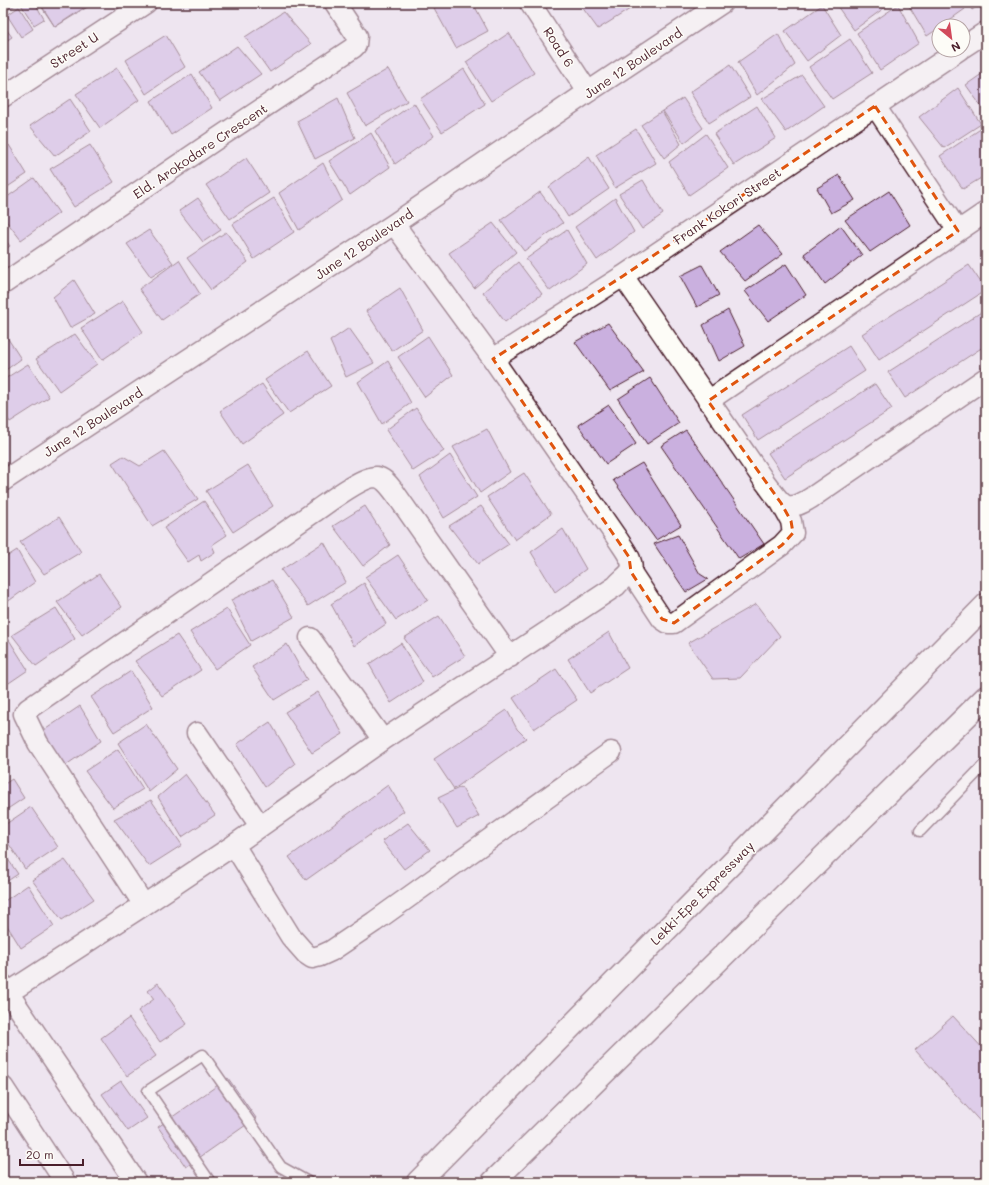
<svg xmlns="http://www.w3.org/2000/svg" width="989" height="1185" font-family="Mali,sans-serif">
<rect width="100%" height="100%" fill="#eee5f0"/>
<filter id="ink" filterUnits="userSpaceOnUse"><feTurbulence type="fractalNoise" baseFrequency=".025" numOctaves="2"/><feDisplacementMap in="SourceGraphic" scale="8" xChannelSelector="R" yChannelSelector="G"/><feConvolveMatrix kernelMatrix="1 2 1 2 8 2 1 2 1" color-interpolation-filters="sRGB"/></filter>
<g filter="url(#ink)">
<!-- building -->
<path fill="#cab0df" stroke="#4a1f2b" d="M 3,3 L 18,3 L 3,13 Z
M 20,3 L 35,3 L 44,19 L 34,25 Z
M 39,3 L 91,3 L 55,27 Z
M 40,3 L 94,3 L 55,27 Z
M 443,3 L 473,3 L 488,31 L 456,48 L 434,8 Z
M 579,3 L 638,3 L 638,4 L 598,29 Z
M 835,3 L 891,3 L 854,30 Z
M 913,3 L 961,3 L 965,9 L 941,26 L 939,26 L 939,28 L 927,36 L 909,6 Z
M 968,3 L 982,3 L 972,10 Z
M 822,5 L 841,35 L 807,61 L 785,31 Z
M 898,5 L 919,43 L 880,70 L 857,33 Z
M 19,7 L 33,29 L 21,37 L 7,15 Z
M 283,12 L 311,44 L 270,72 L 245,37 Z
M 3,25 L 7,32 L 3,34 Z
M 3,25 L 12,37 L 3,43 Z
M 509,33 L 534,73 L 491,101 L 466,62 Z
M 778,34 L 795,65 L 757,95 L 738,62 Z
M 166,35 L 185,67 L 146,94 L 126,60 Z
M 850,39 L 872,73 L 832,99 L 809,67 Z
M 237,46 L 261,74 L 220,101 L 199,72 Z
M 730,65 L 750,97 L 709,123 L 690,92 Z
M 117,68 L 139,100 L 100,128 L 76,94 Z
M 388,69 L 407,101 L 365,126 L 347,93 Z
M 464,69 L 485,104 L 442,132 L 420,99 Z
M 986,71 L 986,113 L 966,85 Z
M 192,74 L 212,108 L 171,135 L 151,101 Z
M 802,75 L 824,106 L 786,132 L 762,99 Z
M 958,88 L 981,124 L 944,148 L 919,117 Z
M 338,98 L 355,138 L 315,159 L 297,121 Z
M 683,98 L 703,128 L 684,143 L 663,111 Z
M 70,99 L 91,131 L 55,156 L 30,126 Z
M 414,103 L 434,136 L 395,164 L 375,131 Z
M 757,106 L 776,138 L 734,165 L 714,134 Z
M 662,111 L 681,144 L 664,158 L 641,125 Z
M 985,126 L 986,129 L 986,175 L 963,189 L 940,156 Z
M 636,129 L 656,163 L 615,188 L 596,155 Z
M 371,133 L 390,167 L 350,195 L 329,161 Z
M 706,134 L 728,168 L 689,195 L 669,162 Z
M 9,145 L 27,174 L 3,190 L 3,149 Z
M 90,145 L 114,182 L 74,207 L 50,169 Z
M 589,157 L 609,189 L 568,217 L 549,187 Z
M 246,158 L 269,193 L 230,219 L 206,185 Z
M 323,163 L 342,200 L 299,230 L 279,193 Z
M 839,175 L 855,200 L 831,213 L 817,188 Z
M 34,178 L 59,213 L 21,240 L 3,217 L 3,200 Z
M 643,180 L 663,214 L 642,229 L 619,194 Z
M 889,191 L 910,225 L 870,252 L 845,220 Z
M 540,192 L 563,223 L 524,251 L 501,220 Z
M 198,198 L 221,230 L 203,242 L 179,211 Z
M 274,198 L 294,232 L 254,259 L 233,224 Z
M 615,198 L 634,232 L 597,260 L 575,227 Z
M 493,223 L 516,252 L 474,288 L 449,253 Z
M 758,225 L 783,254 L 745,281 L 720,252 Z
M 841,226 L 862,255 L 825,284 L 804,254 Z
M 149,230 L 173,263 L 151,277 L 127,244 Z
M 567,230 L 587,264 L 550,291 L 526,259 Z
M 226,232 L 248,262 L 211,290 L 187,258 Z
M 3,237 L 10,246 L 3,251 Z
M 179,260 L 200,294 L 162,320 L 139,289 Z
M 518,262 L 542,294 L 505,322 L 483,292 Z
M 786,264 L 806,295 L 768,321 L 745,291 Z
M 702,265 L 719,295 L 697,307 L 680,276 Z
M 969,265 L 986,290 L 879,360 L 862,334 Z
M 74,280 L 95,314 L 70,328 L 53,297 Z
M 400,288 L 423,330 L 392,351 L 366,311 Z
M 123,301 L 143,332 L 102,360 L 81,328 Z
M 986,309 L 986,345 L 905,398 L 888,372 Z
M 728,310 L 745,346 L 719,361 L 703,325 Z
M 608,323 L 644,372 L 610,391 L 575,342 Z
M 349,328 L 374,363 L 346,377 L 330,341 Z
M 3,331 L 21,359 L 3,372 Z
M 75,334 L 97,364 L 59,391 L 36,359 Z
M 428,336 L 453,375 L 425,397 L 398,357 Z
M 849,346 L 865,371 L 758,440 L 742,415 Z
M 308,351 L 331,386 L 289,413 L 265,380 Z
M 388,361 L 411,403 L 382,424 L 358,382 Z
M 28,364 L 49,397 L 10,422 L 3,412 L 3,380 Z
M 650,378 L 679,423 L 647,444 L 618,399 Z
M 262,384 L 283,415 L 242,444 L 220,411 Z
M 875,384 L 892,409 L 785,478 L 768,453 Z
M 609,405 L 636,444 L 606,464 L 578,425 Z
M 416,408 L 444,451 L 413,471 L 386,430 Z
M 487,429 L 510,472 L 480,493 L 453,447 Z
M 686,430 L 764,544 L 739,559 L 661,446 Z
M 164,451 L 198,499 L 152,526 L 112,463 L 123,456 L 140,466 Z
M 450,455 L 477,497 L 444,518 L 420,477 Z
M 642,463 L 681,525 L 656,540 L 613,480 Z
M 248,465 L 273,506 L 233,532 L 206,491 Z
M 524,473 L 551,514 L 515,540 L 487,497 Z
M 204,501 L 227,535 L 212,545 L 215,552 L 201,561 L 199,555 L 188,562 L 164,528 Z
M 365,506 L 390,545 L 363,566 L 333,526 Z
M 481,506 L 509,544 L 478,564 L 449,526 Z
M 59,517 L 81,552 L 44,574 L 20,542 Z
M 563,529 L 586,569 L 555,592 L 531,552 Z
M 678,535 L 700,574 L 708,579 L 686,592 L 654,544 Z
M 324,542 L 346,582 L 308,606 L 281,570 Z
M 17,550 L 35,582 L 3,605 L 3,559 Z
M 398,555 L 428,600 L 396,620 L 365,577 Z
M 99,574 L 122,607 L 82,635 L 57,602 Z
M 272,580 L 294,617 L 251,641 L 231,600 Z
M 364,583 L 386,624 L 354,646 L 331,604 Z
M 756,604 L 780,636 L 740,678 L 713,679 L 688,643 Z
M 56,608 L 75,639 L 36,666 L 12,635 Z
M 227,609 L 250,645 L 215,669 L 190,632 Z
M 439,616 L 465,656 L 432,677 L 404,638 Z
M 609,632 L 628,668 L 590,693 L 568,659 Z
M 6,635 L 28,670 L 3,687 L 3,637 Z
M 177,635 L 201,670 L 162,696 L 135,661 Z
M 401,643 L 423,682 L 391,703 L 369,664 Z
M 287,644 L 307,680 L 274,700 L 252,667 Z
M 556,669 L 577,700 L 534,729 L 513,698 Z
M 131,671 L 153,707 L 114,732 L 91,697 Z
M 318,692 L 343,734 L 312,753 L 285,712 Z
M 80,706 L 101,741 L 63,767 L 43,731 Z
M 507,710 L 517,729 L 526,738 L 454,789 L 434,759 Z
M 270,722 L 295,764 L 265,787 L 237,744 Z
M 146,724 L 177,769 L 149,792 L 118,743 Z
M 118,749 L 143,789 L 113,808 L 85,771 Z
M 185,774 L 215,815 L 182,837 L 158,797 Z
M 12,779 L 24,798 L 3,812 L 3,785 Z
M 388,785 L 404,811 L 306,880 L 289,857 Z
M 461,787 L 479,816 L 457,828 L 438,798 Z
M 151,800 L 182,845 L 149,866 L 114,819 Z
M 31,807 L 58,847 L 25,869 L 3,835 L 3,826 Z
M 408,823 L 430,850 L 404,869 L 382,841 Z
M 3,852 L 18,874 L 3,884 Z
M 65,860 L 94,899 L 62,920 L 32,880 Z
M 28,885 L 54,926 L 21,948 L 3,919 L 3,902 Z
M 158,983 L 187,1024 L 160,1042 L 138,1011 L 154,999 L 148,991 Z
M 953,1016 L 986,1052 L 986,1128 L 915,1050 Z
M 129,1018 L 156,1056 L 127,1076 L 101,1038 Z
M 228,1078 L 256,1118 L 186,1167 L 158,1127 Z
M 121,1081 L 147,1118 L 128,1131 L 102,1094 Z"/>
<g fill="none" stroke-linecap="round" stroke-linejoin="round">
<!-- service casing -->
<g stroke="#4a1f2b" stroke-width="13">
<path id="service" d="M 920,831 L 986,763
M 210,1182 L 148,1091 L 203,1055 L 281,1167 L 308,1182"/>
</g>
<!-- minor casing -->
<g stroke="#4a1f2b" stroke-width="23">
<path id="minor" d="M 530,3 L 588,92
M 963,47 L 986,32
M 3,97 L 146,3
M 875,106 L 958,231
M 623,276 L 765,482 C 782,504 784,515 811,498 L 986,378
M 3,284 L 212,142 L 353,48 L 356,45 L 357,36 L 335,3
M 493,359 L 623,276 L 959,50
M 708,401 L 986,212
M 3,481 L 394,224 L 588,92 L 722,3
M 631,572 L 662,619 L 668,623 L 674,623 L 782,545 L 793,533 L 791,521 L 781,503
M 310,638 L 383,740
M 197,733 L 260,826
M 234,845 L 291,937 L 306,954 L 312,958 L 320,956 L 331,951 L 374,922 L 611,752
M 144,905 L 38,743 L 24,714 L 28,709 L 314,512 C 326,504 362,476 376,477 C 385,478 390,487 395,493 L 510,657
M 3,985 L 136,1182
M 8,993 L 144,905 L 234,845 L 383,740 L 616,586 C 620,581 626,577 630,572 C 636,563 624,549 619,541 L 493,359 L 394,224
M 3,1087 L 65,1182"/>
</g>
<!-- trunk casing -->
<g stroke="#4a1f2b" stroke-width="25">
<path id="trunk" d="M 418,1182 L 986,605
M 493,1182 L 986,697"/>
</g>
<!-- service -->
<use href="#service" stroke="#fdfcf7" stroke-width="10"/>
<!-- minor -->
<use href="#minor" stroke="#fdfcf7" stroke-width="20"/>
<!-- trunk -->
<use href="#trunk" stroke="#fdfcf7" stroke-width="22"/>
</g>
</g>
<!-- marked area -->
<path d="M0 0H989V1185H0ZM 875,106 L 958,231 L 708,401 L 781,503 L 791,521 L 793,533 L 782,545 L 674,623 L 662,619 L 631,572 L 629,557 L 493,359 L 623,276 Z" fill="#eee5f0" fill-opacity=".55" fill-rule="evenodd"/>
<path fill="none" stroke="#e0560e" stroke-width="3" stroke-dasharray="8 5" stroke-linejoin="round" d="M 875,106 L 958,231 L 708,401 L 781,503 L 791,521 L 793,533 L 782,545 L 674,623 L 662,619 L 631,572 L 629,557 L 493,359 L 623,276 Z"/>
<g text-anchor="middle" stroke-width="3" stroke-linejoin="round" paint-order="stroke">
<!-- street labels -->
<g font-size="13" fill="#4a1f2b" stroke="#fdfcf7">
<text transform="translate(559 47) rotate(57)" y="5">Road 6</text>
<text transform="translate(74 50) rotate(-33)" y="5">Street U</text>
<text transform="translate(633 63) rotate(-34)" y="5">June 12 Boulevard</text>
<text transform="translate(200 151) rotate(-34)" y="5">Eld. Arokodare Crescent</text>
<text transform="translate(727 206) rotate(-34)" y="5">Frank Kokori Street</text>
<text transform="translate(364 244) rotate(-34)" y="5">June 12 Boulevard</text>
<text transform="translate(93 422) rotate(-33)" y="5">June 12 Boulevard</text>
<text transform="translate(702 893) rotate(-45)" y="5">Lekki-Epe Expressway</text>
</g>
</g>
<!-- margin -->
<rect width="989" height="1185" fill="none" stroke="#fdfcf7" stroke-width="16"/>
<rect x="8" y="8" width="973" height="1169" fill="none" stroke="#4a1f2b" stroke-width="1.5" filter="url(#ink)"/>
<!-- north arrow -->
<g transform="translate(951 38) rotate(151)"><circle r="19" fill="#fdfcf7" stroke="#b5a4a5"/>
<path d="M0-3L7 15L0 10L-7 15Z" fill="#d1495b"/>
<text y="-6" font-size="11" font-weight="bold" text-anchor="middle" fill="#4a1f2b">N</text>
</g>
<!-- scale -->
<path d="M20 1159v6h63v-6" fill="none" stroke="#4a1f2b" stroke-width="2"/>
<text x="26" y="1159" font-size="12" fill="#4a1f2b" stroke="#fdfcf7" stroke-width="3" paint-order="stroke">20 m</text>
</svg>
